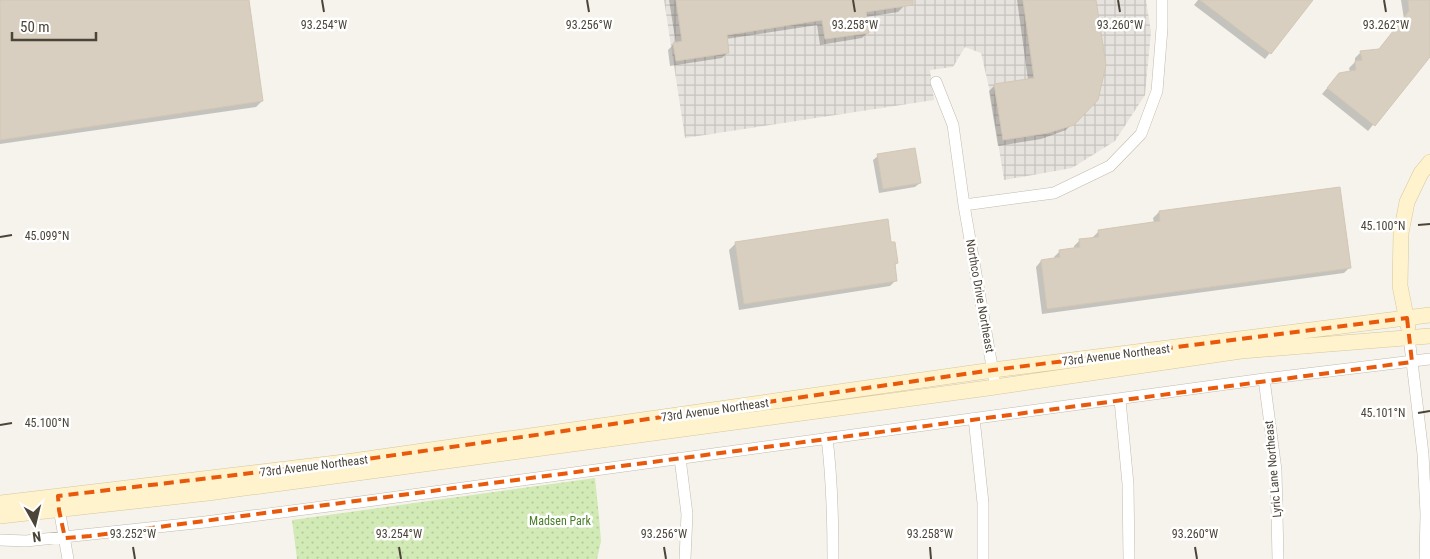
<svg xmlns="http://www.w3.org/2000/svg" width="1430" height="559" font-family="'Roboto Condensed',sans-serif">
<defs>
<pattern id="industrial-grid" width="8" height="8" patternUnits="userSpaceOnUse" patternTransform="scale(1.25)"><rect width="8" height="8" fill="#e6e2dd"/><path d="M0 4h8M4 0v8" fill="none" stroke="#c7c3be"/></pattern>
<pattern id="park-dots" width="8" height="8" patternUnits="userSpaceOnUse" patternTransform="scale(1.25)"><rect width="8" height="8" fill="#d2eab5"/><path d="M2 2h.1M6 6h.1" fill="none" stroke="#b6ca9c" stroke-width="1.8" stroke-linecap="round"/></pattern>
</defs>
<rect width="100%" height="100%" fill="#f6f3ec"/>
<!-- industrial -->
<path fill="url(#industrial-grid)" d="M 664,0 L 1146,0 L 1151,32 L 1145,95 L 1115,141 L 1072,168 L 1004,180 L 990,92 L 981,53 L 965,47 L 953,67 L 930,70 L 934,100 L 685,138 Z"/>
<!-- park -->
<path fill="url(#park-dots)" d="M 595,478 L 599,517 L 601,541 L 597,559 L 297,559 L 292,520 Z"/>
<!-- shadow -->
<path fill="#0003" d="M 0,0 L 247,0 L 262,101 L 256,107 L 0,144 Z
M 669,0 L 903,0 L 904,6 L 898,12 L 866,17 L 868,32 L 862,38 L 820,45 L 817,25 L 726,39 L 728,52 L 722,58 L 670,66 L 668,50 L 674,44 L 676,44 Z
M 1017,0 L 1095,0 L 1097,99 L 1066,130 L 1041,139 L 998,146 L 989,91 L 995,85 L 1028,80 Z
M 1198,0 L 1312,0 L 1265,59 L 1194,5 Z
M 1401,0 L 1430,0 L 1430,55 L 1368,131 L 1322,94 L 1334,80 L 1350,72 L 1349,68 L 1355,62 L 1355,58 L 1361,52 L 1378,50 L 1404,19 Z
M 878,156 L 920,183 L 915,187 L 879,193 L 873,160 Z
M 1159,212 L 1350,267 L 1344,273 L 1042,314 L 1036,267 L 1041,261 L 1054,260 L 1054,257 L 1060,251 L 1074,249 L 1074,246 L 1080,240 L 1093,239 L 1093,237 L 1099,231 L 1154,223 L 1153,218 Z
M 890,243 L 897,263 L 894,266 L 896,280 L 890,286 L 739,310 L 729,250 L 735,244 Z"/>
<!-- building -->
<path fill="#d8cfc1" stroke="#d3c7b4" d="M 0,0 L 249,0 L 263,101 L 0,140 Z
M 676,0 L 913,0 L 913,5 L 866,12 L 869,33 L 825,39 L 822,20 L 727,35 L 729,53 L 676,61 L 673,43 L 682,41 Z
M 1023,0 L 1096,0 L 1106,65 L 1098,100 L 1074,125 L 1048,133 L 1003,140 L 994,84 L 1034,78 Z
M 1200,0 L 1313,0 L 1271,54 Z
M 1408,0 L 1430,0 L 1430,57 L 1375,126 L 1327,88 L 1339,73 L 1356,70 L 1355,61 L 1362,60 L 1360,51 L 1379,49 L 1409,11 Z
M 915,148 L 921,183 L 883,189 L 877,154 Z
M 1340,187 L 1351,268 L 1047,309 L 1041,260 L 1060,257 L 1059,250 L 1080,247 L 1079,239 L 1099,237 L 1098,230 L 1160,221 L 1159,211 Z
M 888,219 L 891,242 L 895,242 L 898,263 L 895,264 L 897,281 L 744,304 L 735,242 Z"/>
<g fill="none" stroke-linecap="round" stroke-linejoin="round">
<!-- street casing -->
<g stroke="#c2bbae" stroke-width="12">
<path id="street" d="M 936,82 L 953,125 L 964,205 L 994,378
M 964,205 L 1054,193 L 1110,166 L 1141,134 L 1157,91 L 1162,28 L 1162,0
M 1409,337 L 1423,454 L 1426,514 L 1425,559
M 1264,379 L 1276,470 L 1278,559
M 1120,400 L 1128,484 L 1129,559
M 974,418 L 983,503 L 983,559
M 827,438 C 832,479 833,518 833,559
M 680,458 L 687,514 L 685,559
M 58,503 L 68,559
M 0,540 L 26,541 L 205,522 L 360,502 L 1264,379 L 1430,359"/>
</g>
<!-- secondary casing -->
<g stroke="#d6c79b" stroke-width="16">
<path id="secondary" d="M 1408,326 L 1400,286 L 1401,233 L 1407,202 L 1421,173 L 1430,162
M 0,503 L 353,461 L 993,370 L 1430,315
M 0,516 L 208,493 L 988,388 L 1241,351 L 1430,336"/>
</g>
<!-- street -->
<use href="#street" stroke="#fff" stroke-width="11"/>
<!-- secondary -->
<use href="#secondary" stroke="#fff3cd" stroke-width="15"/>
</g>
<!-- marked area -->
<path fill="none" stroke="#e8590c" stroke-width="4" stroke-dasharray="10 6" stroke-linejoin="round" d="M 1407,318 L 1412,362 L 90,536 L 65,538 L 59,510 L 58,496 L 353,461 L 993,370 Z"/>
<!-- ticks -->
<path fill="none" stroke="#4b4439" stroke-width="2" d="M 322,0 L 324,12M 587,0 L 589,12M 853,0 L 855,12M 1118,0 L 1120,12M 1384,0 L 1386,12M 1418,225 L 1430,224M 0,237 L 12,235M 1418,413 L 1430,411M 0,425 L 12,423M 133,547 L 135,559M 399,547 L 401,559M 664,547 L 666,559M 930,547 L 931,559M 1195,547 L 1197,559"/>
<g text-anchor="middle" stroke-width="5" stroke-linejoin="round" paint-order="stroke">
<!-- street labels -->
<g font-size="12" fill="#4b4439" stroke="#fff">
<text transform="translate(980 296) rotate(80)" y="4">Northco Drive Northeast</text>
<text transform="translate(1116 355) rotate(-7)" y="4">73rd Avenue Northeast</text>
<text transform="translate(715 410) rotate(-8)" y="4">73rd Avenue Northeast</text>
<text transform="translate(314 466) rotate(-7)" y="4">73rd Avenue Northeast</text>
<text transform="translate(1273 469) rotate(-95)" y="4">Lyric Lane Northeast</text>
</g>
<!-- park labels -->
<g font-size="12" fill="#4a7f2a" stroke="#fff">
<text x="560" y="525">Madsen Park</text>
</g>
</g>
<g font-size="12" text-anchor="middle" fill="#4b4439" stroke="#fff" stroke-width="5" stroke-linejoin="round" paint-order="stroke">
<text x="324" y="29">93.254°W</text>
<text x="589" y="29">93.256°W</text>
<text x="855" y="29">93.258°W</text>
<text x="1120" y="29">93.260°W</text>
<text x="1386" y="29">93.262°W</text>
<text x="1383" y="230">45.100°N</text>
<text x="47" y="240">45.099°N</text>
<text x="1383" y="417">45.101°N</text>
<text x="47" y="427">45.100°N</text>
<text x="133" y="538">93.252°W</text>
<text x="399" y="538">93.254°W</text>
<text x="664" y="538">93.256°W</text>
<text x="930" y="538">93.258°W</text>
<text x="1195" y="538">93.260°W</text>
</g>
<!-- north arrow -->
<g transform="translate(35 524) rotate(172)" stroke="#ffffff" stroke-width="4" paint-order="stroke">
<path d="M0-4L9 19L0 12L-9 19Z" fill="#4b4439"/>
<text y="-8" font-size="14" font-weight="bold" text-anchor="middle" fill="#4b4439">N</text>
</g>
<!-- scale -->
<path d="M12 32v8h84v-8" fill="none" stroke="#4b4439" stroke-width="2.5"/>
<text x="20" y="32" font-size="15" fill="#4b4439" stroke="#ffffff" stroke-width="4" paint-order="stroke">50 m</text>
</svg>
